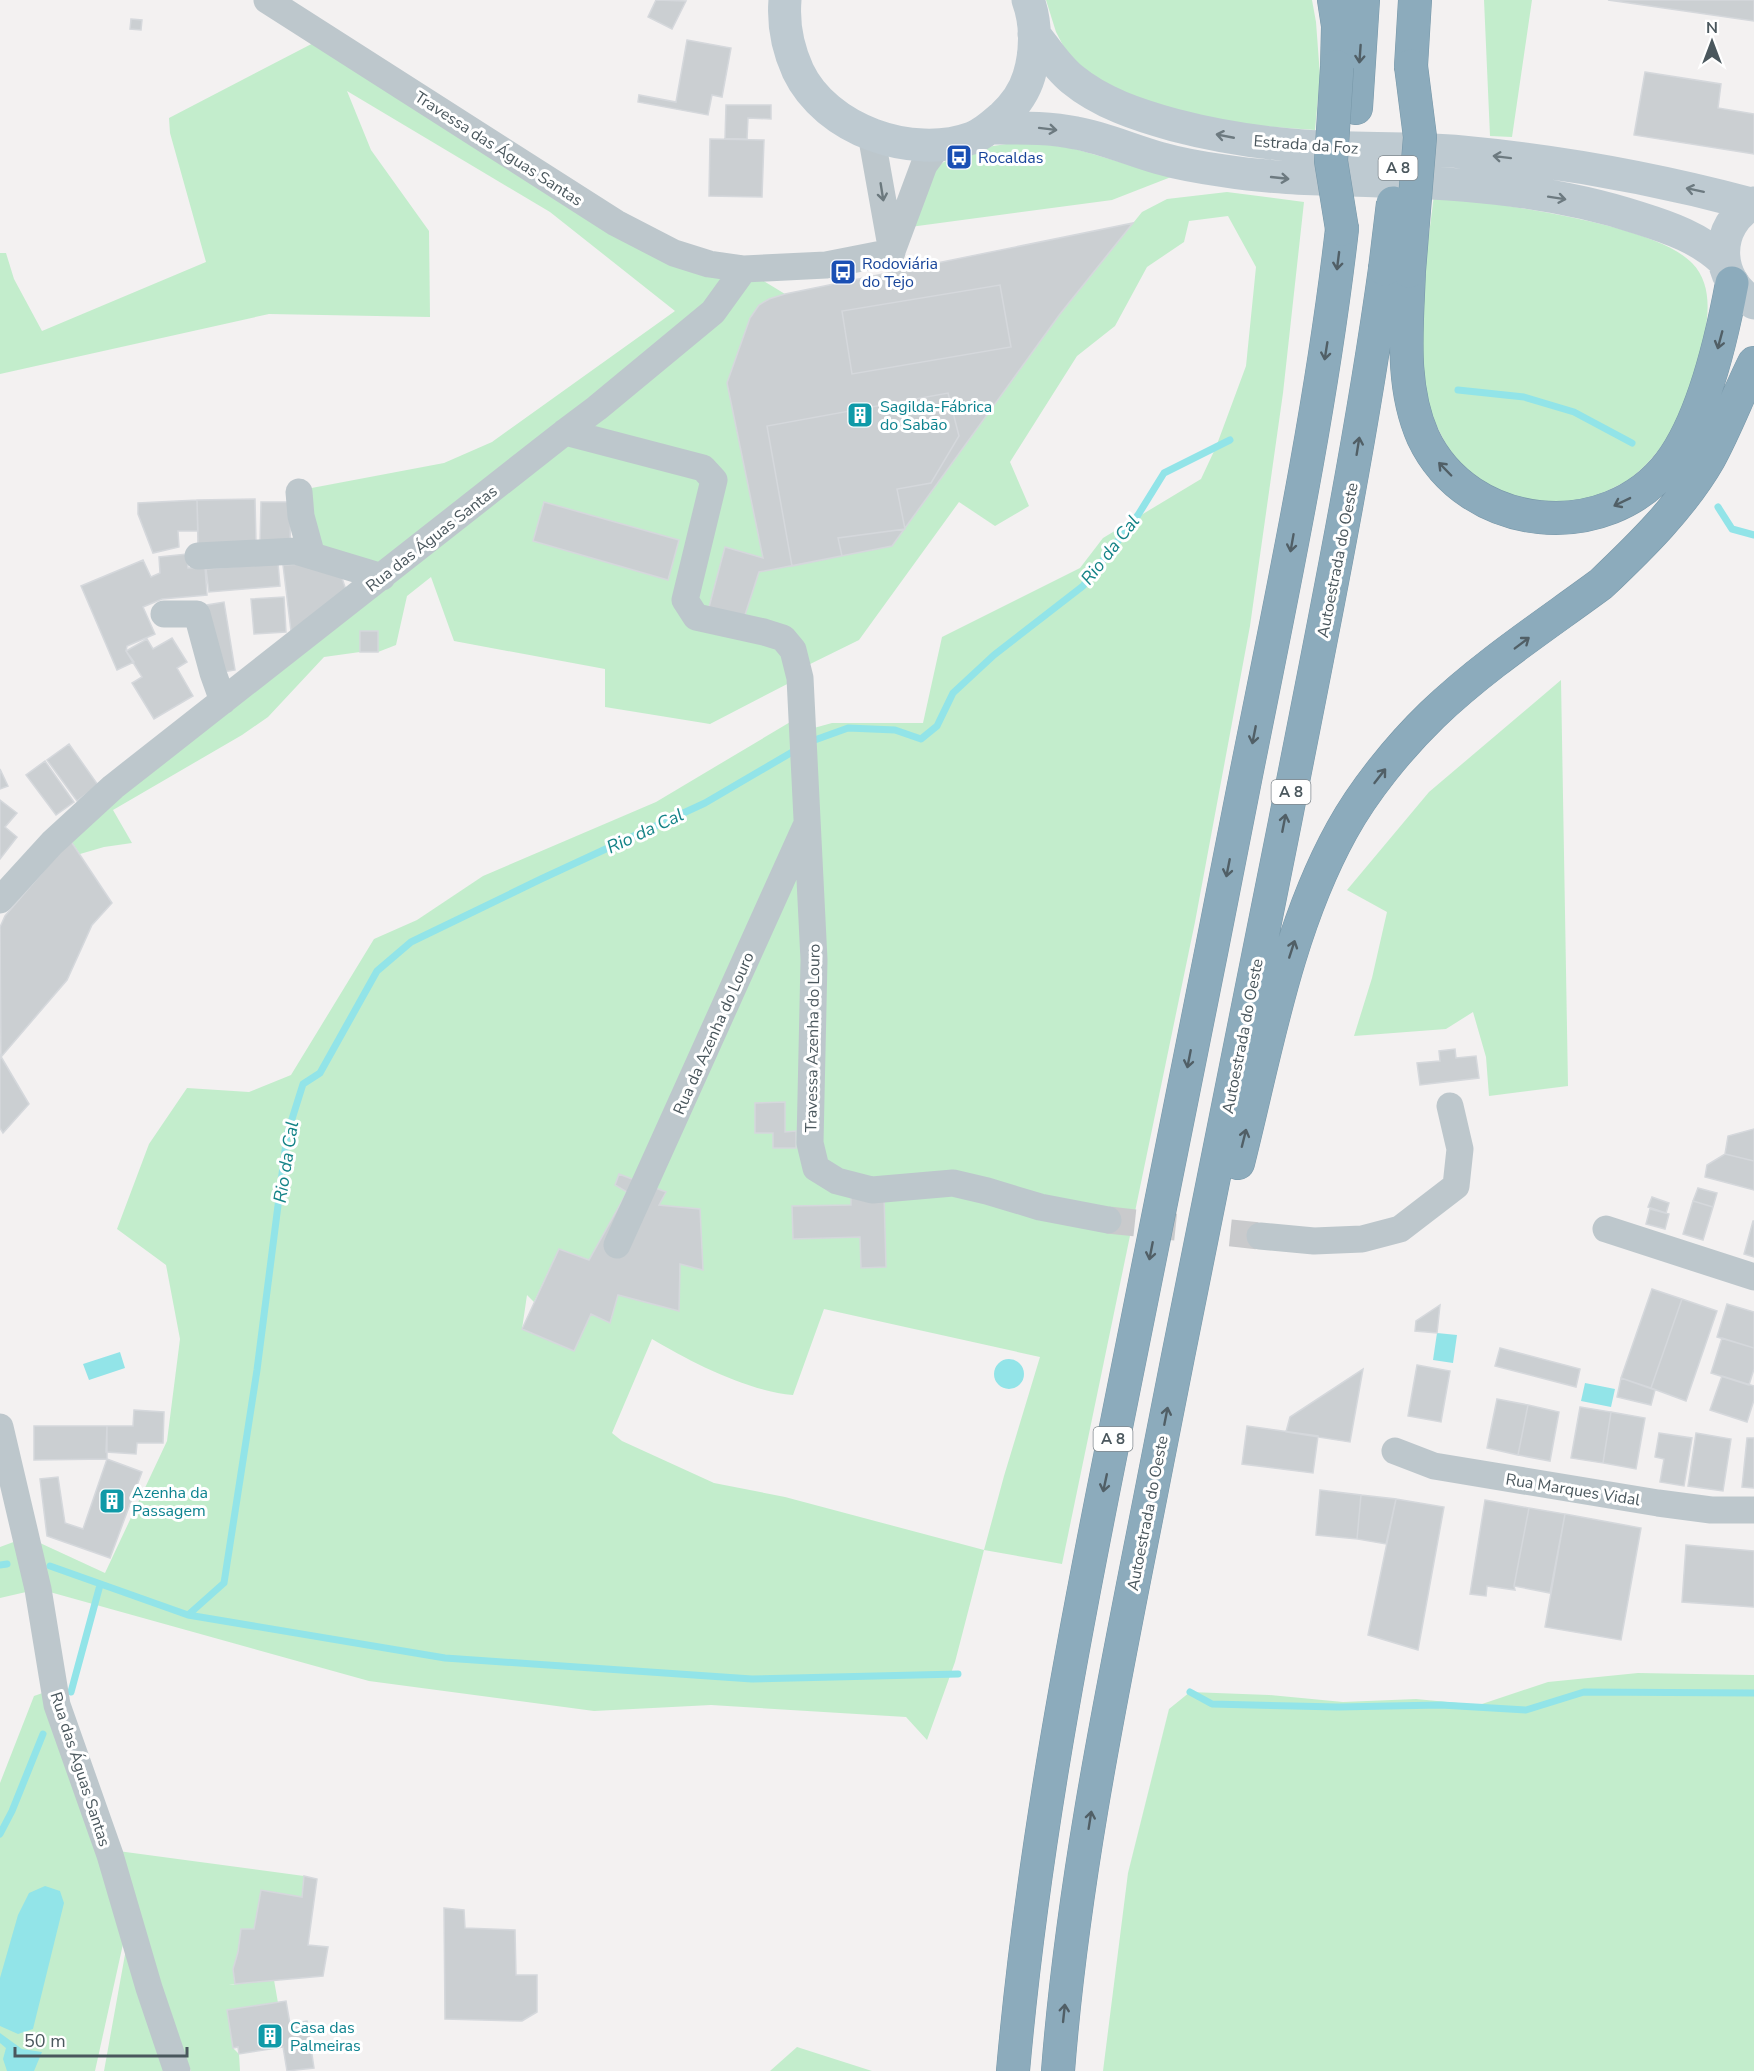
<svg xmlns="http://www.w3.org/2000/svg" width="1754" height="2071" font-family="'Nunito Sans',sans-serif">
<rect width="100%" height="100%" fill="#f3f1f1"/>
<!-- green -->
<path fill="#c3edcc" fill-rule="evenodd" d="M 1046,0 L 1312,0 L 1316,22 L 1320,76 L 1315,130 L 1234,124 L 1171,110 L 1111,89 L 1088,75 L 1068,55 L 1056,32 Z
M 1484,0 L 1532,0 L 1512,137 L 1490,136 Z
M 325,37 L 616,223 L 744,269 L 785,294 L 769,299 L 759,305 L 750,318 L 727,383 L 763,558 L 725,547 L 708,610 L 759,572 L 892,546 L 1060,314 L 1142,212 L 1167,199 L 1227,192 L 1304,202 L 1283,393 L 1250,626 L 1195,922 L 1062,1564 L 984,1550 L 955,1662 L 927,1740 L 906,1717 L 711,1705 L 594,1711 L 369,1681 L 39,1589 L 0,1598 L 0,1547 L 27,1537 L 105,1573 L 167,1441 L 180,1339 L 166,1265 L 117,1229 L 149,1144 L 187,1088 L 249,1092 L 291,1075 L 374,939 L 417,920 L 483,876 L 656,802 L 802,715 L 803,731 L 832,723 L 923,723 L 942,637 L 1080,568 L 1103,538 L 1201,479 L 1216,447 L 1246,366 L 1256,267 L 1228,216 L 1189,221 L 1184,242 L 1147,267 L 1115,326 L 1077,356 L 1010,462 L 1029,506 L 995,526 L 959,502 L 859,640 L 798,670 L 795,680 L 710,724 L 605,707 L 605,669 L 454,641 L 431,577 L 407,596 L 396,645 L 378,652 L 360,652 L 324,657 L 268,717 L 242,735 L 113,810 L 132,843 L 104,847 L 80,854 L 65,832 L 382,578 L 312,556 L 301,490 L 444,463 L 492,442 L 675,311 L 550,212 L 347,91 L 371,150 L 429,231 L 430,317 L 269,314 L 0,374 L 0,253 L 6,253 L 14,279 L 42,331 L 206,262 L 170,133 L 169,118 ZM 619,1174 L 666,1192 L 659,1205 L 700,1209 L 703,1270 L 680,1264 L 679,1310 L 618,1295 L 610,1323 L 591,1314 L 574,1351 L 522,1329 L 527,1295 L 534,1302 L 559,1249 L 589,1260 L 627,1192 L 615,1185 ZM 824,1309 L 1040,1357 L 1004,1476 L 984,1550 L 785,1497 L 714,1483 L 622,1441 L 612,1433 L 652,1339 C 691,1362 747,1391 793,1395 Z
M 1026,142 L 1072,148 L 1171,177 L 1112,200 L 910,227 C 916,211 920,193 928,178 C 942,151 998,144 1026,142 Z
M 1434,194 C 1494,205 1652,222 1692,263 C 1715,286 1708,325 1700,352 C 1685,403 1674,444 1631,478 C 1624,483 1616,486 1609,490 C 1565,511 1514,506 1474,477 C 1470,474 1463,470 1459,466 C 1455,461 1452,454 1449,449 C 1438,430 1429,412 1425,390 C 1413,326 1427,258 1434,194 Z
M 1561,680 L 1568,1086 L 1489,1096 L 1486,1057 L 1473,1012 L 1446,1029 L 1354,1036 L 1372,978 L 1387,912 L 1347,890 L 1429,792 Z
M 1638,1673 L 1754,1675 L 1754,2071 L 1103,2071 L 1128,1873 L 1169,1709 L 1190,1692 L 1269,1695 L 1343,1702 L 1416,1699 L 1479,1705 L 1548,1682 Z
M 54,1689 L 123,1944 L 95,2071 L 0,2071 L 0,1783 L 34,1696 Z
M 118,1851 L 304,1876 L 302,1897 L 261,1890 L 254,1929 L 241,1929 L 235,1984 L 229,1985 L 274,1980 L 278,2003 L 227,2010 L 233,2048 L 239,2054 L 240,2071 L 191,2071 L 183,2053 Z
M 126,1949 L 173,2071 L 104,2071 Z
M 797,2047 L 872,2071 L 770,2071 Z"/>
<!-- water -->
<path fill="#92e4e8" d="M 1437,1333 L 1457,1335 L 1453,1363 L 1433,1360 Z
M 120,1352 L 125,1368 L 89,1380 L 83,1364 Z
M994 1374a15 15 0 1 1 30 0a15 15 0 1 1-30 0Z
M 1585,1383 L 1615,1389 L 1611,1407 L 1581,1401 Z
M 45,1886 L 60,1891 L 64,1903 L 33,2029 L 18,2034 L 0,2026 L 0,1978 L 18,1915 L 29,1893 Z
M 0,2033 L 22,2049 L 42,2052 L 34,2071 L 7,2071 L 3,2059 L 6,2048 L 0,2043 Z"/>
<g fill="none" stroke-linecap="round" stroke-linejoin="round">
<!-- stream -->
<path stroke="#92e4e8" stroke-width="7" d="M 1458,390 L 1524,397 L 1574,412 L 1632,443
M 1718,507 L 1732,529 L 1754,535
M 812,741 L 848,728 L 895,730 L 921,739 L 937,726 L 953,693 L 994,655 L 1083,586 L 1138,515 L 1164,473 L 1230,440
M 0,1565 L 7,1564
M 50,1566 L 188,1615 L 224,1583 L 257,1370 L 287,1135 L 303,1084 L 320,1073 L 377,971 L 411,942 L 541,879 L 705,803 L 794,751
M 188,1615 L 445,1658 L 752,1679 L 958,1674
M 71,1692 L 100,1585
M 1190,1692 L 1212,1704 L 1338,1707 L 1441,1705 L 1526,1710 L 1584,1692 L 1754,1693
M 0,1834 L 12,1811 L 43,1734"/>
</g>
<!-- building -->
<path fill="#cbcfd2" stroke="#d5d8dc" stroke-width="1.5" d="M 656,0 L 686,1 L 672,29 L 648,17 Z
M 1608,0 L 1754,0 L 1754,21 Z
M 131,19 L 142,20 L 141,30 L 130,29 Z
M 687,40 L 731,48 L 722,97 L 712,95 L 708,115 L 638,102 L 639,95 L 676,102 Z
M 1645,72 L 1721,84 L 1718,108 L 1754,114 L 1754,154 L 1634,135 Z
M 726,105 L 771,105 L 771,119 L 748,118 L 747,139 L 725,139 Z
M 710,139 L 764,140 L 762,197 L 709,196 Z
M 1133,223 L 1060,314 L 892,546 L 759,572 L 743,621 L 708,611 L 725,547 L 763,558 L 727,383 L 750,318 L 759,305 L 769,299 L 785,294 Z
M 1000,285 L 1011,347 L 852,374 L 842,311 Z
M 948,393 L 959,436 L 931,483 L 897,489 L 905,529 L 838,538 L 842,556 L 792,566 L 767,426 Z
M 255,499 L 256,543 L 198,545 L 197,500 Z
M 197,500 L 198,531 L 178,531 L 179,547 L 153,553 L 138,514 L 138,503 Z
M 261,502 L 291,502 L 290,544 L 260,544 Z
M 544,502 L 679,540 L 668,580 L 533,541 Z
M 187,554 L 188,568 L 205,567 L 207,595 L 162,599 L 143,607 L 155,634 L 127,646 L 126,651 L 134,662 L 117,670 L 81,586 L 143,560 L 151,577 L 160,573 L 159,557 Z
M 278,563 L 280,586 L 209,592 L 206,569 Z
M 320,563 L 339,569 L 347,593 L 291,631 L 283,565 Z
M 284,597 L 286,632 L 254,634 L 251,599 Z
M 224,602 L 235,670 L 218,673 L 207,621 L 207,605 Z
M 360,631 L 378,631 L 378,652 L 360,652 Z
M 172,638 L 187,662 L 177,668 L 193,696 L 154,719 L 132,683 L 142,677 L 126,651 L 147,639 L 153,649 Z
M 69,744 L 98,785 L 77,801 L 47,760 Z
M 45,761 L 74,802 L 56,815 L 26,775 Z
M 0,769 L 8,786 L 0,789 Z
M 0,800 L 17,813 L 5,827 L 17,837 L 0,859 Z
M 70,840 L 112,903 L 92,925 L 67,980 L 1,1057 L 0,927 L 5,916 Z
M 1455,1049 L 1456,1058 L 1476,1056 L 1479,1078 L 1420,1085 L 1417,1063 L 1440,1061 L 1439,1051 Z
M 0,1055 L 29,1104 L 3,1133 L 0,1128 Z
M 785,1102 L 785,1132 L 796,1131 L 796,1148 L 773,1148 L 773,1133 L 755,1133 L 755,1103 Z
M 1754,1129 L 1754,1161 L 1725,1154 L 1728,1136 Z
M 1725,1154 L 1754,1161 L 1754,1190 L 1705,1177 L 1707,1165 Z
M 619,1174 L 666,1192 L 659,1205 L 700,1209 L 703,1270 L 680,1264 L 679,1311 L 618,1295 L 610,1323 L 591,1314 L 574,1351 L 522,1329 L 559,1249 L 589,1260 L 627,1192 L 615,1185 Z
M 1698,1188 L 1717,1193 L 1713,1207 L 1693,1201 Z
M 884,1195 L 886,1267 L 861,1268 L 860,1237 L 793,1239 L 792,1206 L 851,1205 L 851,1197 Z
M 1652,1197 L 1669,1203 L 1666,1213 L 1648,1207 Z
M 1693,1201 L 1713,1207 L 1703,1240 L 1683,1234 Z
M 1650,1209 L 1669,1214 L 1665,1229 L 1646,1224 Z
M 1753,1221 L 1754,1221 L 1754,1257 L 1744,1254 Z
M 1652,1289 L 1682,1299 L 1651,1388 L 1621,1378 Z
M 1682,1299 L 1717,1311 L 1686,1401 L 1651,1388 Z
M 1727,1304 L 1754,1312 L 1754,1348 L 1717,1337 Z
M 1440,1305 L 1437,1333 L 1415,1331 L 1416,1321 Z
M 1722,1338 L 1754,1348 L 1754,1369 L 1749,1385 L 1711,1373 Z
M 1500,1348 L 1580,1369 L 1576,1387 L 1495,1366 Z
M 1417,1365 L 1450,1371 L 1441,1422 L 1408,1416 Z
M 1363,1369 L 1350,1442 L 1286,1432 L 1290,1417 Z
M 1722,1376 L 1754,1386 L 1754,1400 L 1747,1422 L 1710,1410 Z
M 1621,1378 L 1655,1390 L 1651,1405 L 1617,1397 Z
M 1497,1399 L 1528,1405 L 1518,1455 L 1487,1448 Z
M 1528,1405 L 1559,1412 L 1550,1461 L 1518,1455 Z
M 1580,1407 L 1611,1412 L 1603,1463 L 1571,1458 Z
M 134,1410 L 164,1412 L 163,1443 L 137,1443 L 136,1454 L 106,1452 L 107,1426 L 133,1426 Z
M 1611,1412 L 1645,1418 L 1636,1469 L 1603,1463 Z
M 34,1426 L 107,1426 L 107,1459 L 34,1460 Z
M 1247,1426 L 1318,1436 L 1313,1473 L 1242,1464 Z
M 1659,1433 L 1692,1438 L 1684,1486 L 1660,1482 L 1664,1459 L 1655,1457 Z
M 1696,1433 L 1731,1439 L 1723,1491 L 1688,1486 Z
M 1747,1438 L 1754,1438 L 1754,1488 L 1742,1487 Z
M 107,1459 L 142,1472 L 110,1558 L 47,1536 L 40,1479 L 58,1477 L 65,1523 L 83,1529 Z
M 1320,1490 L 1361,1495 L 1357,1539 L 1316,1535 Z
M 1361,1495 L 1396,1499 L 1386,1544 L 1357,1539 Z
M 1396,1499 L 1444,1507 L 1418,1650 L 1368,1635 Z
M 1485,1500 L 1529,1508 L 1514,1586 L 1515,1590 L 1487,1586 L 1486,1596 L 1470,1594 Z
M 1529,1508 L 1565,1514 L 1550,1593 L 1514,1586 Z
M 1565,1514 L 1641,1528 L 1621,1640 L 1545,1627 Z
M 1686,1545 L 1754,1551 L 1754,1607 L 1682,1602 Z
M 304,1876 L 317,1879 L 308,1945 L 328,1947 L 323,1976 L 235,1984 L 233,1969 L 238,1952 L 241,1929 L 254,1929 L 261,1890 L 302,1897 Z
M 444,1908 L 464,1910 L 465,1928 L 515,1930 L 516,1975 L 537,1975 L 537,2012 L 522,2021 L 445,2019 Z
M 286,2001 L 290,2024 L 307,2021 L 314,2068 L 287,2071 L 283,2047 L 239,2054 L 238,2047 L 233,2048 L 227,2010 Z"/>
<g fill="none" stroke-linecap="round" stroke-linejoin="round">
<!-- street-tunnel -->
<path stroke="#c9cacc" stroke-width="27" stroke-dasharray="27 14" stroke-linecap="butt" d="M 1108,1220 L 1260,1236"/>
<!-- highway casing -->
<g stroke="#7797a8" stroke-width="34">
<path id="highway" d="M 1334,0 L 1338,26 L 1337,67
M 1411,66 L 1415,0
M 1356,108 L 1363,0
M 1409,271 C 1407,327 1400,385 1423,437 C 1468,533 1607,546 1670,463 C 1703,419 1722,337 1732,283
M 1238,1163 C 1266,1052 1286,931 1342,830 C 1364,790 1399,747 1432,715 C 1483,666 1544,626 1601,584 C 1640,547 1682,506 1709,459 C 1726,428 1738,395 1754,363
M 1013,2071 C 1031,1867 1068,1667 1108,1467 C 1154,1237 1201,1006 1246,775 C 1282,594 1321,412 1342,229
M 1058,2071 C 1074,1866 1118,1664 1157,1463 C 1199,1249 1242,1035 1285,822 C 1321,638 1359,455 1385,269"/>
</g>
<!-- street -->
<path stroke="#bdc7cc" stroke-width="27" d="M 267,0 L 616,223 L 674,253 L 709,264 L 744,269
M 871,134 L 892,252
M 892,251 L 924,165 L 938,146
M 565,432 L 703,468 L 714,480 L 685,600 L 696,617 L 764,632 L 783,638 L 793,650 L 800,678 L 814,960 L 810,1143 L 816,1168 L 837,1181 L 872,1190 L 953,1183 L 987,1191 L 1040,1207 L 1108,1220
M 299,492 L 301,516 L 312,556
M 198,556 L 296,551 L 382,577
M 164,614 L 197,614 L 213,673 L 223,701
M 0,900 L 52,843 L 113,787 L 565,432 L 597,408 L 713,312 L 744,269 L 826,265 L 892,252
M 1606,1229 L 1754,1277
M 1260,1236 L 1314,1241 L 1362,1239 L 1400,1229 L 1456,1186 L 1460,1149 L 1450,1106
M 617,1245 L 805,828
M 0,1427 L 38,1589 L 57,1705 L 110,1855 L 149,1988 L 177,2071
M 1395,1451 L 1434,1466 L 1658,1503 L 1711,1510 L 1754,1510"/>
<!-- secondary -->
<path stroke="#becad1" stroke-width="33" d="M 785,0 C 783,24 788,49 798,71 C 826,130 912,160 972,138 C 983,134 993,125 1002,117 C 1014,106 1024,93 1029,76 C 1036,53 1037,24 1028,0
M 1034,34 C 1046,49 1057,67 1072,79 C 1101,103 1138,115 1174,125 C 1216,136 1260,143 1303,146 C 1356,150 1409,147 1462,152 C 1559,161 1657,179 1751,204
M 990,128 C 1019,128 1048,127 1076,133 C 1104,138 1131,150 1159,158 C 1180,164 1203,168 1225,171 C 1277,179 1327,179 1379,181 C 1466,183 1557,191 1639,218 C 1671,228 1699,238 1723,260
M 1754,203 C 1713,225 1714,280 1754,303"/>
<!-- highway -->
<use href="#highway" stroke="#8cabbc" stroke-width="33"/>
<!-- highway-bridge casing -->
<g stroke="#7797a8" stroke-width="34" stroke-linecap="butt">
<path id="highway-bridge" d="M 1337,67 L 1331,161 L 1342,229
M 1385,269 L 1393,203
M 1409,271 L 1420,137 L 1411,66"/>
</g>
<!-- highway-bridge -->
<use href="#highway-bridge" stroke="#8cabbc" stroke-width="33"/>
</g>
<!-- one-way arrows -->
<defs><path id="oneway-shaft" d="M-6 0H5M1.5-3L5.5 0L1.5 3" fill="none" stroke-width="1.6" stroke-linecap="round" stroke-linejoin="round" transform="scale(1.5)"/></defs>
<g stroke="#515f66">
<use href="#oneway-shaft" transform="translate(1360 54) rotate(94)"/>
<use href="#oneway-shaft" transform="translate(1338 261) rotate(97)"/>
<use href="#oneway-shaft" transform="translate(1720 340) rotate(105)"/>
<use href="#oneway-shaft" transform="translate(1326 351) rotate(99)"/>
<use href="#oneway-shaft" transform="translate(1358 446) rotate(-81)"/>
<use href="#oneway-shaft" transform="translate(1445 469) rotate(-134)"/>
<use href="#oneway-shaft" transform="translate(1622 502) rotate(154)"/>
<use href="#oneway-shaft" transform="translate(1292 543) rotate(100)"/>
<use href="#oneway-shaft" transform="translate(1522 643) rotate(-37)"/>
<use href="#oneway-shaft" transform="translate(1254 735) rotate(101)"/>
<use href="#oneway-shaft" transform="translate(1380 776) rotate(-52)"/>
<use href="#oneway-shaft" transform="translate(1284 823) rotate(-79)"/>
<use href="#oneway-shaft" transform="translate(1228 868) rotate(101)"/>
<use href="#oneway-shaft" transform="translate(1292 949) rotate(-72)"/>
<use href="#oneway-shaft" transform="translate(1189 1059) rotate(101)"/>
<use href="#oneway-shaft" transform="translate(1244 1138) rotate(-76)"/>
<use href="#oneway-shaft" transform="translate(1151 1251) rotate(101)"/>
<use href="#oneway-shaft" transform="translate(1166 1416) rotate(-79)"/>
<use href="#oneway-shaft" transform="translate(1105 1483) rotate(102)"/>
<use href="#oneway-shaft" transform="translate(1090 1820) rotate(-81)"/>
<use href="#oneway-shaft" transform="translate(1064 2013) rotate(-84)"/>
</g>
<g stroke="#6d7a80">
<use href="#oneway-shaft" transform="translate(1048 129) rotate(7)"/>
<use href="#oneway-shaft" transform="translate(1225 136) rotate(-169)"/>
<use href="#oneway-shaft" transform="translate(1502 157) rotate(-173)"/>
<use href="#oneway-shaft" transform="translate(1280 178) rotate(6)"/>
<use href="#oneway-shaft" transform="translate(1695 190) rotate(-168)"/>
<use href="#oneway-shaft" transform="translate(1557 198) rotate(9)"/>
</g>
<use stroke="#6c797e" href="#oneway-shaft" transform="translate(882 192) rotate(81)"/>
<!-- icons -->
<defs>
<g id="bus-square" transform="scale(1.35)"><rect x="-9" y="-9" width="18" height="18" rx="4" fill="#1a4fb4" stroke="#fff"/><path d="M-5-6H5V4H4V6H2V4H-2V6H-4V4H-5ZM-3.5-4V0h7V-4ZM-3.5 1.2v1.5H-2V1.2ZM2 1.2v1.5H3.5V1.2Z" fill="#fff"/></g>
<g id="building-square" transform="scale(1.35)"><rect x="-9" y="-9" width="18" height="18" rx="4" fill="#0f9aa8" stroke="#fff"/><path d="M-4-6H4V6H1V3H-1V6H-4ZM-2.5-4.3h1.7v1.8h-1.7ZM.8-4.3h1.7v1.8H.8ZM-2.5-1h1.7V.8h-1.7ZM.8-1h1.7V.8H.8Z" fill="#fff"/></g>
</defs>
<g fill-rule="evenodd">
<use href="#bus-square" x="959" y="157"/>
<use href="#bus-square" x="843" y="272"/>
<use href="#building-square" x="860" y="415"/>
<use href="#building-square" x="112" y="1501"/>
<use href="#building-square" x="270" y="2036"/>
</g>
<g text-anchor="middle" stroke-width="6" stroke-linejoin="round" paint-order="stroke">
<!-- shield labels -->
<g fill="#fff" stroke="#80898e" stroke-width="1.5">
<rect x="1378.5" y="156" width="39" height="24" rx="4.5"/>
<rect x="1271.5" y="780" width="39" height="24" rx="4.5"/>
<rect x="1093.5" y="1427" width="39" height="24" rx="4.5"/>
</g>
<g font-size="15" font-weight="bold" fill="#4a575d">
<text x="1398" y="173">A 8</text>
<text x="1291" y="797">A 8</text>
<text x="1113" y="1444">A 8</text>
</g>
<!-- street labels -->
<g font-size="16" fill="#4a575d" stroke="#fff">
<text transform="translate(1306 144) rotate(4)" y="6">Estrada da Foz</text>
<text transform="translate(499 148) rotate(33)" y="6">Travessa das Águas Santas</text>
<text transform="translate(431 538) rotate(-38)" y="6">Rua das Águas Santas</text>
<text transform="translate(1337 560) rotate(-79)" y="6">Autoestrada do Oeste</text>
<text transform="translate(713 1033) rotate(-66)" y="6">Rua da Azenha do Louro</text>
<text transform="translate(1242 1036) rotate(-79)" y="6">Autoestrada do Oeste</text>
<text transform="translate(812 1038) rotate(-89)" y="6">Travessa Azenha do Louro</text>
<text transform="translate(1573 1489) rotate(9)" y="6">Rua Marques Vidal</text>
<text transform="translate(1147 1513) rotate(-79)" y="6">Autoestrada do Oeste</text>
<text transform="translate(81 1769) rotate(72)" y="6">Rua das Águas Santas</text>
</g>
<!-- transit labels -->
<g font-size="16" fill="#164399" stroke="#fff" text-anchor="start">
<text x="978" y="163">Rocaldas</text>
<text x="862" y="269">Rodoviária<tspan x="862" dy="18">do Tejo</tspan></text>
</g>
<!-- culture labels -->
<g font-size="16" fill="#0d838f" stroke="#fff" text-anchor="start">
<text x="880" y="412">Sagilda-Fábrica<tspan x="880" dy="18">do Sabão</tspan></text>
<text x="132" y="1498">Azenha da<tspan x="132" dy="18">Passagem</tspan></text>
<text x="290" y="2033">Casa das<tspan x="290" dy="18">Palmeiras</tspan></text>
</g>
<!-- water labels -->
<g font-size="18" font-style="italic" fill="#148387" stroke="#fff">
<text transform="translate(1110 550) rotate(-52)" y="6">Rio da Cal</text>
<text transform="translate(645 831) rotate(-25)" y="6">Rio da Cal</text>
<text transform="translate(286 1162) rotate(-81)" y="6">Rio da Cal</text>
</g>
</g>
<!-- north arrow -->
<g transform="translate(1712 42)" stroke="#ffffff" stroke-width="4.5" paint-order="stroke">
<path d="M0-4.5L10 22L0 15L-10 22Z" fill="#4a575d"/>
<text y="-9" font-size="16" font-weight="bold" text-anchor="middle" fill="#4a575d">N</text>
</g>
<!-- scale -->
<path d="M15 2047v9h172v-9" fill="none" stroke="#4a575d" stroke-width="3"/>
<text x="24" y="2047" font-size="18" fill="#4a575d" stroke="#ffffff" stroke-width="4.5" paint-order="stroke">50 m</text>
</svg>
